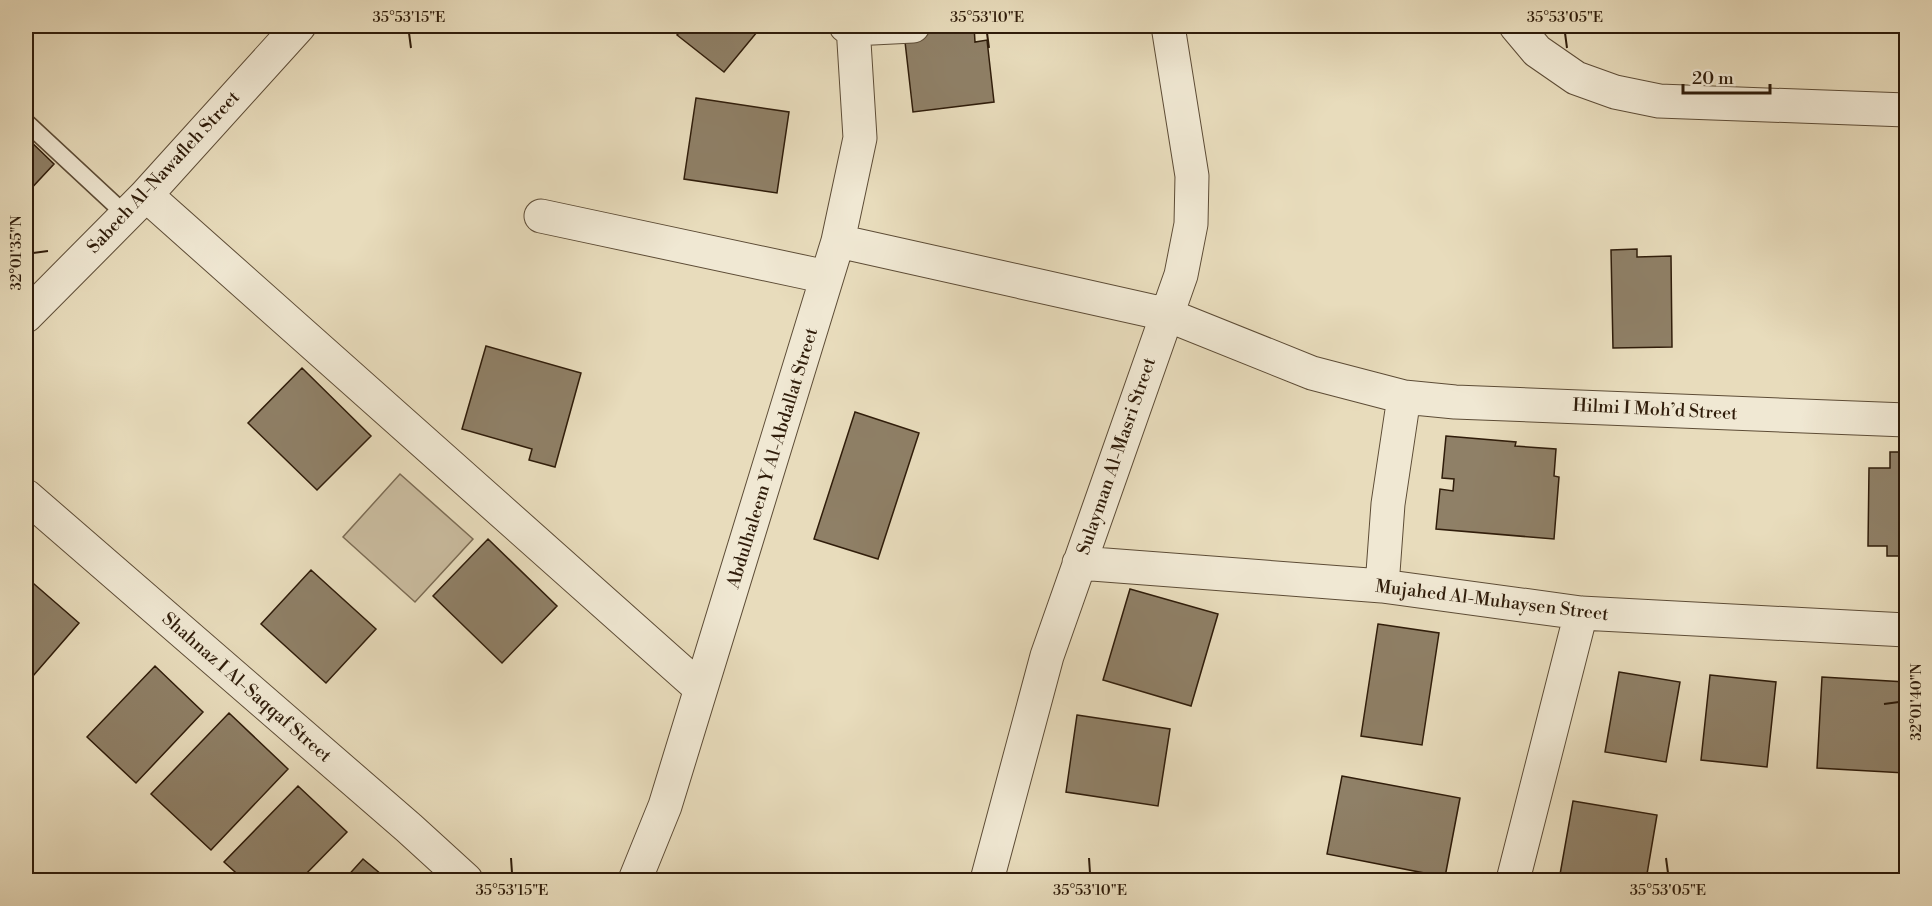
<svg xmlns="http://www.w3.org/2000/svg" width="1932" height="906" font-family="'Libre Bodoni',serif">
<rect width="100%" height="100%" fill="#e8dcbc"/>
<filter id="stains"><feTurbulence type="fractalNoise" baseFrequency=".00333" numOctaves="4"/><feColorMatrix values="0 0 0 0 .2 0 0 0 0 .09 0 0 0 0 .02 0 0 0 .5 -.17"/></filter>
<radialGradient id="worn" r=".72"><stop offset=".6" stop-color="#630" stop-opacity="0"/><stop offset="1" stop-color="#630" stop-opacity=".3"/></radialGradient>
<!-- green -->
<path fill="#c9bb9e" stroke="#7c6c54" stroke-width="1.5" d="M 400,474 L 473,539 L 415,602 L 343,537 Z"/>
<!-- building -->
<path fill="#8f8067" stroke="#2f1c0a" stroke-width="1.5" d="M 685,26 L 762,26 L 724,72 L 677,35 Z
M 974,26 L 975,42 L 987,40 L 994,102 L 913,112 L 904,33 Z
M 696,98 L 789,112 L 777,193 L 684,179 Z
M 26,137 L 54,164 L 26,194 Z
M 1637,249 L 1637,257 L 1671,256 L 1672,347 L 1613,348 L 1611,250 Z
M 486,346 L 581,373 L 555,467 L 529,460 L 532,449 L 462,429 Z
M 302,368 L 371,436 L 317,490 L 248,423 Z
M 855,412 L 919,433 L 878,559 L 814,539 Z
M 1446,436 L 1516,442 L 1515,446 L 1556,449 L 1554,476 L 1559,477 L 1554,539 L 1436,529 L 1440,489 L 1453,491 L 1454,479 L 1442,478 Z
M 1890,452 L 1906,452 L 1906,556 L 1887,556 L 1887,546 L 1868,546 L 1869,468 L 1890,468 Z
M 488,539 L 557,606 L 502,663 L 433,596 Z
M 311,570 L 376,629 L 326,683 L 261,624 Z
M 26,577 L 79,623 L 26,684 Z
M 1130,589 L 1218,614 L 1191,706 L 1103,680 Z
M 1378,624 L 1439,633 L 1422,745 L 1361,736 Z
M 155,666 L 203,712 L 136,783 L 87,737 Z
M 1619,672 L 1680,682 L 1666,762 L 1605,752 Z
M 1710,675 L 1776,682 L 1767,767 L 1701,760 Z
M 1822,677 L 1906,682 L 1905,773 L 1817,768 Z
M 229,713 L 288,769 L 211,850 L 151,794 Z
M 1077,715 L 1170,729 L 1158,806 L 1066,792 Z
M 1342,776 L 1460,798 L 1445,877 L 1327,854 Z
M 298,786 L 347,832 L 300,880 L 244,880 L 224,862 Z
M 1573,801 L 1657,815 L 1646,880 L 1559,880 Z
M 363,859 L 388,880 L 344,880 Z"/>
<g fill="none" stroke-linecap="round" stroke-linejoin="round">
<!-- lane casing -->
<g stroke="#5d4c36" stroke-width="19">
<path id="lane" d="M 26,122 L 125,214"/>
</g>
<!-- street casing -->
<g stroke="#5d4c36" stroke-width="35">
<path id="street" d="M 846,26 L 853,29 L 913,26
M 1516,26 L 1537,51 L 1576,78 L 1615,92 L 1659,101 L 1906,110
M 146,195 L 700,688
M 541,216 L 827,277
M 838,241 L 1165,314 L 1312,373 L 1404,397 L 1455,402 L 1906,420
M 26,316 L 146,195 L 299,26
M 26,496 L 409,828 L 466,880
M 1079,563 L 1382,586 L 1581,613 L 1906,630
M 1382,586 L 1388,504 L 1404,397
M 635,880 L 665,806 L 838,241 L 860,138 L 853,26
M 987,880 L 1047,656 L 1181,275 L 1191,224 L 1192,176 L 1168,26
M 1513,880 L 1581,613"/>
</g>
<!-- lane -->
<use href="#lane" stroke="#f0e8d3" stroke-width="16"/>
<!-- street -->
<use href="#street" stroke="#f0e8d3" stroke-width="33"/>
</g>
<!-- ticks -->
<path fill="none" stroke="#2f1c0a" stroke-width="2" d="M 409,33 L 411,48M 987,33 L 989,48M 1565,33 L 1567,48M 33,253 L 48,251M 1884,704 L 1899,702M 511,858 L 512,873M 1089,858 L 1090,873M 1666,858 L 1668,873"/>
<g text-anchor="middle" stroke-width="6" stroke-linejoin="round" paint-order="stroke">
<!-- street labels -->
<g font-size="18" fill="#2f1c0a" stroke="#f0e8d3">
<text transform="translate(163 172) rotate(-47)" y="6">Sabeeh Al-Nawafleh Street</text>
<text transform="translate(1655 409) rotate(3)" y="6">Hilmi I Moh’d Street</text>
<text transform="translate(1116 456) rotate(-71)" y="6">Sulayman Al-Masri Street</text>
<text transform="translate(772 458) rotate(-73)" y="6">Abdulhaleem Y Al-Abdallat Street</text>
<text transform="translate(1492 600) rotate(7)" y="6">Mujahed Al-Muhaysen Street</text>
<text transform="translate(247 687) rotate(41)" y="6">Shahnaz I Al-Saqqaf Street</text>
</g>
</g>
<!-- margin -->
<rect width="1932" height="906" fill="none" stroke="#e8dcbc" stroke-width="66"/>
<!-- scale -->
<path d="M1683 84v9h87v-9" fill="none" stroke="#2f1c0a" stroke-width="3"/>
<text x="1692" y="84" font-size="18" fill="#2f1c0a" stroke="#f0e8d3" stroke-width="4.5" paint-order="stroke">20 m</text>
<rect x="33" y="33" width="1866" height="840" fill="none" stroke="#2f1c0a" stroke-width="2"/>
<g font-size="15" text-anchor="middle" fill="#2f1c0a">
<text x="409" y="22">35°53'15"E</text>
<text x="987" y="22">35°53'10"E</text>
<text x="1565" y="22">35°53'05"E</text>
<text transform="translate(16 253) rotate(-90)" y="5">32°01'35"N</text>
<text transform="translate(1916 702) rotate(-90)" y="5">32°01'40"N</text>
<text x="512" y="895">35°53'15"E</text>
<text x="1090" y="895">35°53'10"E</text>
<text x="1668" y="895">35°53'05"E</text>
</g>
<rect width="100%" height="100%" filter="url(#stains)"/>
<rect width="100%" height="100%" fill="url(#worn)"/>
</svg>
